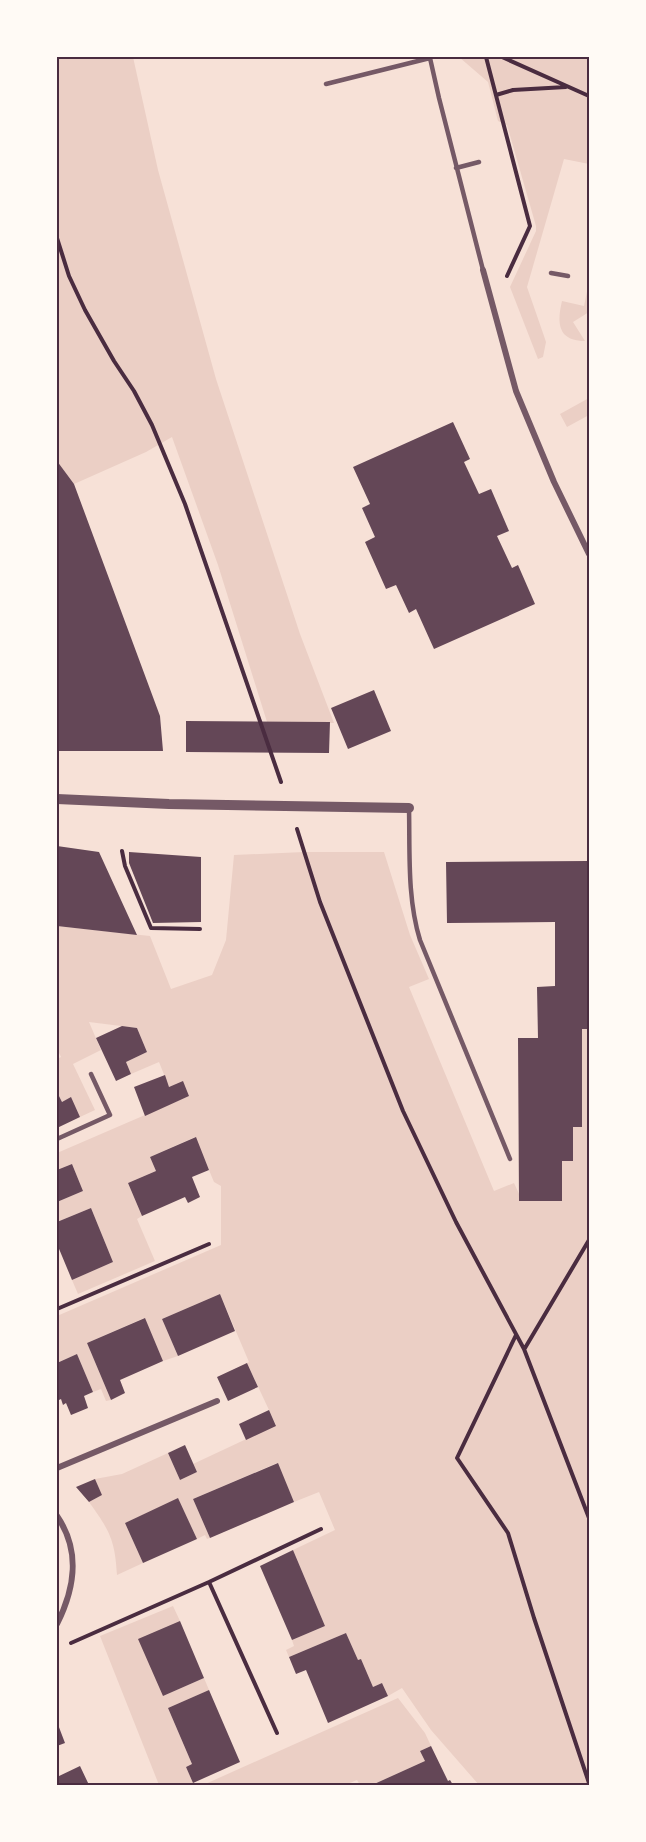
<svg xmlns="http://www.w3.org/2000/svg" width="646" height="1842" font-family="'Asap Condensed',sans-serif">
<rect width="100%" height="100%" fill="#f7e1d7"/>
<!-- green -->
<path fill="#ebcfc5" d="M 57,57 L 133,57 L 158,170 L 216,379 L 300,634 L 334,723 L 267,722 L 218,565 L 172,437 L 146,452 L 74,484 L 57,461 Z
M 459,57 L 589,57 L 589,164 L 564,159 L 527,287 L 544,336 L 546,342 L 543,357 L 538,359 L 510,287 L 536,231 L 536,226 L 507,125 L 498,121 L 488,82 Z
M 589,282 L 589,312 L 573,322 L 585,341 C 557,341 557,322 562,301 L 584,306 Z
M 589,398 L 589,415 L 567,427 L 560,414 Z
M 304,852 L 384,852 L 410,935 L 429,979 L 409,987 L 494,1191 L 514,1183 L 519,1194 L 519,1201 L 562,1201 L 562,1161 L 573,1127 L 582,1127 L 582,1029 L 589,1029 L 589,1785 L 479,1785 L 431,1730 L 402,1688 L 388,1696 L 382,1683 L 373,1687 L 361,1659 L 358,1660 L 346,1633 L 289,1657 L 286,1650 L 294,1646 L 292,1640 L 325,1626 L 293,1550 L 335,1530 L 319,1492 L 294,1502 L 277,1463 L 193,1499 L 210,1538 L 207,1539 L 205,1535 L 197,1539 L 178,1499 L 125,1523 L 143,1563 L 117,1575 C 115,1539 109,1530 89,1502 L 102,1495 L 95,1479 L 122,1474 L 168,1453 L 180,1480 L 197,1472 L 193,1464 L 276,1425 L 247,1363 L 249,1362 L 220,1294 L 162,1319 L 178,1356 L 163,1361 L 144,1318 L 87,1343 L 111,1400 L 106,1401 L 101,1389 L 93,1392 L 77,1354 L 57,1363 L 57,1316 L 221,1245 L 221,1186 L 214,1182 L 195,1137 L 150,1157 L 156,1171 L 128,1183 L 142,1216 L 137,1219 L 155,1261 L 78,1294 L 72,1280 L 113,1262 L 91,1208 L 57,1222 L 57,1202 L 83,1191 L 72,1164 L 57,1170 L 57,1153 L 189,1096 L 183,1082 L 169,1087 L 159,1062 L 131,1074 L 126,1062 L 147,1052 L 137,1028 L 89,1022 L 101,1050 L 73,1064 L 95,1110 L 80,1117 L 71,1098 L 62,1102 L 57,1092 L 57,1059 L 61,1057 L 57,1049 L 57,926 L 150,936 L 171,989 L 212,975 L 226,940 L 234,855 Z
M 173,1606 L 180,1621 L 163,1696 L 204,1678 L 209,1690 L 168,1708 L 192,1764 L 186,1767 L 193,1783 L 187,1785 L 159,1785 L 100,1636 Z
M 398,1698 L 425,1733 L 431,1746 L 420,1751 L 425,1761 L 372,1785 L 360,1785 L 357,1780 L 345,1785 L 203,1785 Z"/>
<!-- building -->
<path fill="#644757" d="M 453,422 L 470,459 L 464,462 L 479,494 L 491,489 L 509,531 L 497,536 L 512,568 L 518,565 L 535,604 L 434,649 L 416,609 L 409,613 L 396,585 L 386,589 L 365,542 L 375,537 L 362,508 L 370,504 L 353,467 Z
M 57,461 L 74,484 L 160,716 L 163,751 L 57,751 Z
M 374,690 L 391,731 L 348,749 L 331,708 Z
M 186,721 L 330,722 L 329,753 L 186,752 Z
M 57,846 L 99,852 L 137,935 L 57,926 Z
M 129,852 L 201,857 L 201,922 L 153,923 L 129,863 Z
M 589,861 L 589,1029 L 582,1029 L 582,1127 L 573,1127 L 573,1161 L 562,1161 L 562,1201 L 519,1201 L 518,1038 L 538,1038 L 537,987 L 555,986 L 555,922 L 447,923 L 446,862 Z
M 122,1026 L 137,1028 L 147,1052 L 126,1062 L 131,1074 L 116,1081 L 96,1038 Z
M 165,1075 L 169,1087 L 183,1081 L 189,1096 L 145,1116 L 134,1087 Z
M 57,1092 L 62,1102 L 71,1097 L 80,1117 L 57,1128 Z
M 196,1137 L 209,1170 L 192,1177 L 200,1197 L 188,1203 L 185,1197 L 142,1216 L 128,1183 L 156,1171 L 150,1157 Z
M 72,1164 L 83,1191 L 57,1202 L 57,1170 Z
M 91,1208 L 113,1262 L 72,1280 L 57,1244 L 57,1222 Z
M 220,1294 L 235,1331 L 178,1356 L 162,1319 Z
M 145,1318 L 163,1361 L 120,1380 L 125,1393 L 111,1400 L 87,1343 Z
M 77,1354 L 93,1392 L 84,1396 L 88,1408 L 71,1415 L 66,1403 L 63,1405 L 61,1399 L 57,1401 L 57,1363 Z
M 247,1363 L 258,1387 L 228,1401 L 217,1377 Z
M 269,1410 L 276,1426 L 246,1440 L 239,1424 Z
M 185,1445 L 197,1472 L 180,1480 L 168,1453 Z
M 278,1463 L 294,1502 L 210,1538 L 193,1499 Z
M 95,1479 L 102,1495 L 89,1502 L 76,1487 Z
M 178,1498 L 197,1539 L 143,1563 L 125,1523 Z
M 293,1550 L 325,1626 L 292,1640 L 260,1566 Z
M 180,1621 L 204,1678 L 163,1696 L 138,1639 Z
M 346,1633 L 358,1660 L 361,1659 L 373,1687 L 382,1683 L 388,1696 L 328,1723 L 306,1670 L 296,1674 L 289,1657 Z
M 209,1690 L 240,1762 L 193,1783 L 186,1767 L 192,1764 L 168,1708 Z
M 57,1722 L 65,1743 L 57,1746 Z
M 431,1746 L 448,1781 L 450,1780 L 453,1785 L 372,1785 L 425,1761 L 420,1751 Z
M 80,1766 L 89,1785 L 57,1785 L 57,1777 Z"/>
<g fill="none" stroke-linecap="round" stroke-linejoin="round">
<!-- path -->
<path stroke="#4a2c40" stroke-width="4" d="M 486,57 L 530,226 L 507,276
M 502,57 L 589,96
M 496,95 L 513,90 L 566,87
M 57,238 L 69,276 L 85,310 L 114,361 L 134,391 L 152,425 L 185,504 L 281,782
M 297,829 L 320,902 L 403,1111 L 456,1222 L 524,1349 L 589,1518
M 122,851 L 125,866 L 151,928 L 200,929
M 57,1309 L 209,1244
M 516,1335 L 457,1458 L 508,1533 L 534,1618 L 589,1783
M 525,1348 L 589,1240
M 209,1582 L 277,1733
M 71,1643 L 209,1582 L 321,1529"/>
<!-- service -->
<path stroke="#755966" stroke-width="4.5" d="M 326,84 L 430,58 L 439,98 L 483,270
M 456,168 L 479,162
M 551,273 L 568,276
M 409,808 C 410,851 407,898 420,940 L 510,1159
M 57,1139 L 110,1115 L 91,1074"/>
<!-- minor -->
<path stroke="#755966" stroke-width="6" d="M 483,270 L 516,391 L 554,482 L 589,554
M 57,1468 L 217,1401
M 57,1516 C 81,1551 75,1588 57,1624"/>
<!-- tertiary -->
<path stroke="#755966" stroke-width="10" d="M 57,799 L 169,804 L 409,808"/>
</g>
<!-- border -->
<rect width="646" height="1842" fill="none" stroke="#fffaf5" stroke-width="117"/>
<rect x="58" y="58" width="530" height="1726" fill="none" stroke="#4a2c40" stroke-width="2"/>
</svg>
